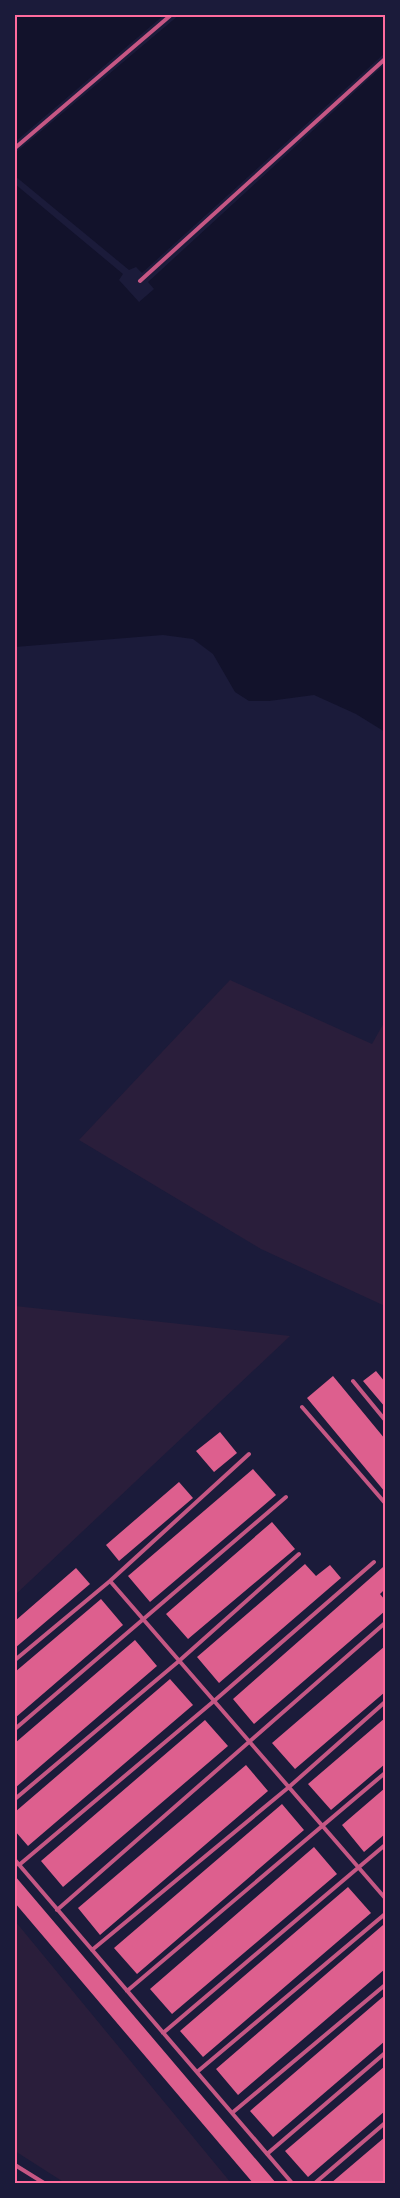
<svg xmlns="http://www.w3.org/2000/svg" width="400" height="2198" font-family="Commissioner,sans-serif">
<rect width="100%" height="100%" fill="#1b1b3a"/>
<!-- green -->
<path fill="#2a1e3b" d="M 230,980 L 372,1044 L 385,1021 L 385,1306 L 261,1249 L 79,1140 Z
M 15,1306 L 290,1336 L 15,1595 Z
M 15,1921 L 231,2183 L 65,2183 L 15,2151 Z"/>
<!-- water -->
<path fill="#12122b" d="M 15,15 L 385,15 L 385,732 L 356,714 L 314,695 L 269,701 L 249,701 L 235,692 L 213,654 L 193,639 L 163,635 L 15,647 Z"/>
<!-- pier -->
<path fill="#1b1b3a" d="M 164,15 L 179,15 L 15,153 L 15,142 Z
M 385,53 L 385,64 L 148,282 L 154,289 L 139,302 L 119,280 L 123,274 L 15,184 L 15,176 L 129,270 L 136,267 L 142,273 Z"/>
<!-- building -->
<path fill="#dd5f8e" d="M 376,1371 L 385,1382 L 385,1407 L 363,1381 Z
M 333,1376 L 385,1439 L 385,1492 L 307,1398 Z
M 220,1432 L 237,1453 L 214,1472 L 196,1451 Z
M 253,1469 L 276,1495 L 150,1602 L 128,1576 Z
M 179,1482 L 193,1498 L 119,1561 L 106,1545 Z
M 272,1522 L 295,1549 L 188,1639 L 166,1614 Z
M 305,1564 L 316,1576 L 330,1565 L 341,1578 L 219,1683 L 197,1657 Z
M 383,1567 L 385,1589 L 380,1594 L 385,1600 L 385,1611 L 254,1724 L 233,1699 Z
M 76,1568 L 90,1584 L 15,1648 L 15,1621 Z
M 101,1599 L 123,1625 L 15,1718 L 15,1672 Z
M 135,1640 L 157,1666 L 15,1788 L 15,1743 Z
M 385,1646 L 385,1692 L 295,1769 L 272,1743 Z
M 170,1679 L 193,1705 L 28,1846 L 15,1831 L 15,1812 Z
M 385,1718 L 385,1764 L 331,1810 L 308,1784 Z
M 205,1720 L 228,1746 L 63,1887 L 41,1861 Z
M 246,1765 L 268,1791 L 100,1935 L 78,1908 Z
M 385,1788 L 385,1834 L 364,1852 L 342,1825 Z
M 282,1804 L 304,1830 L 137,1974 L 114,1948 Z
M 314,1847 L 337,1874 L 172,2014 L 150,1989 Z
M 15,1876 L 276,2183 L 253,2183 L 15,1903 Z
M 348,1887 L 371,1913 L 203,2057 L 180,2031 Z
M 383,1925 L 385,1927 L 385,1969 L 238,2095 L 216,2069 Z
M 385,1995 L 385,2041 L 273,2137 L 250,2111 Z
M 385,2066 L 385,2111 L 308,2177 L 285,2151 Z
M 385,2137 L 384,2183 L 331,2183 Z"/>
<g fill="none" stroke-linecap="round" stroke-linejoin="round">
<!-- service -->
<path stroke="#c65784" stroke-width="4" d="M 15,148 L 171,15
M 140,281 L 385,59
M 353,1381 L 385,1420
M 302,1407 L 385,1503
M 110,1581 L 385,1898
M 15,1660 L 110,1581 L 249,1454
M 15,1729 L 286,1497
M 15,1799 L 179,1661 L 299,1554
M 15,1860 L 292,2183
M 19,1865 L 214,1701 L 374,1562
M 57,1910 L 385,1623
M 92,1950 L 289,1787 L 385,1702
M 127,1991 L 385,1773
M 163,2033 L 385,1845
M 197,2072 L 385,1914
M 232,2113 L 385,1985
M 267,2154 L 385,2053
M 15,2165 L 44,2183
M 315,2183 L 385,2123"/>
</g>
<!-- border -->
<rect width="400" height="2198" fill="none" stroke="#1b1b3a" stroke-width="32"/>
<rect x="16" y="16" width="368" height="2166" fill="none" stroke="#ff6b9d" stroke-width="2"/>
</svg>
